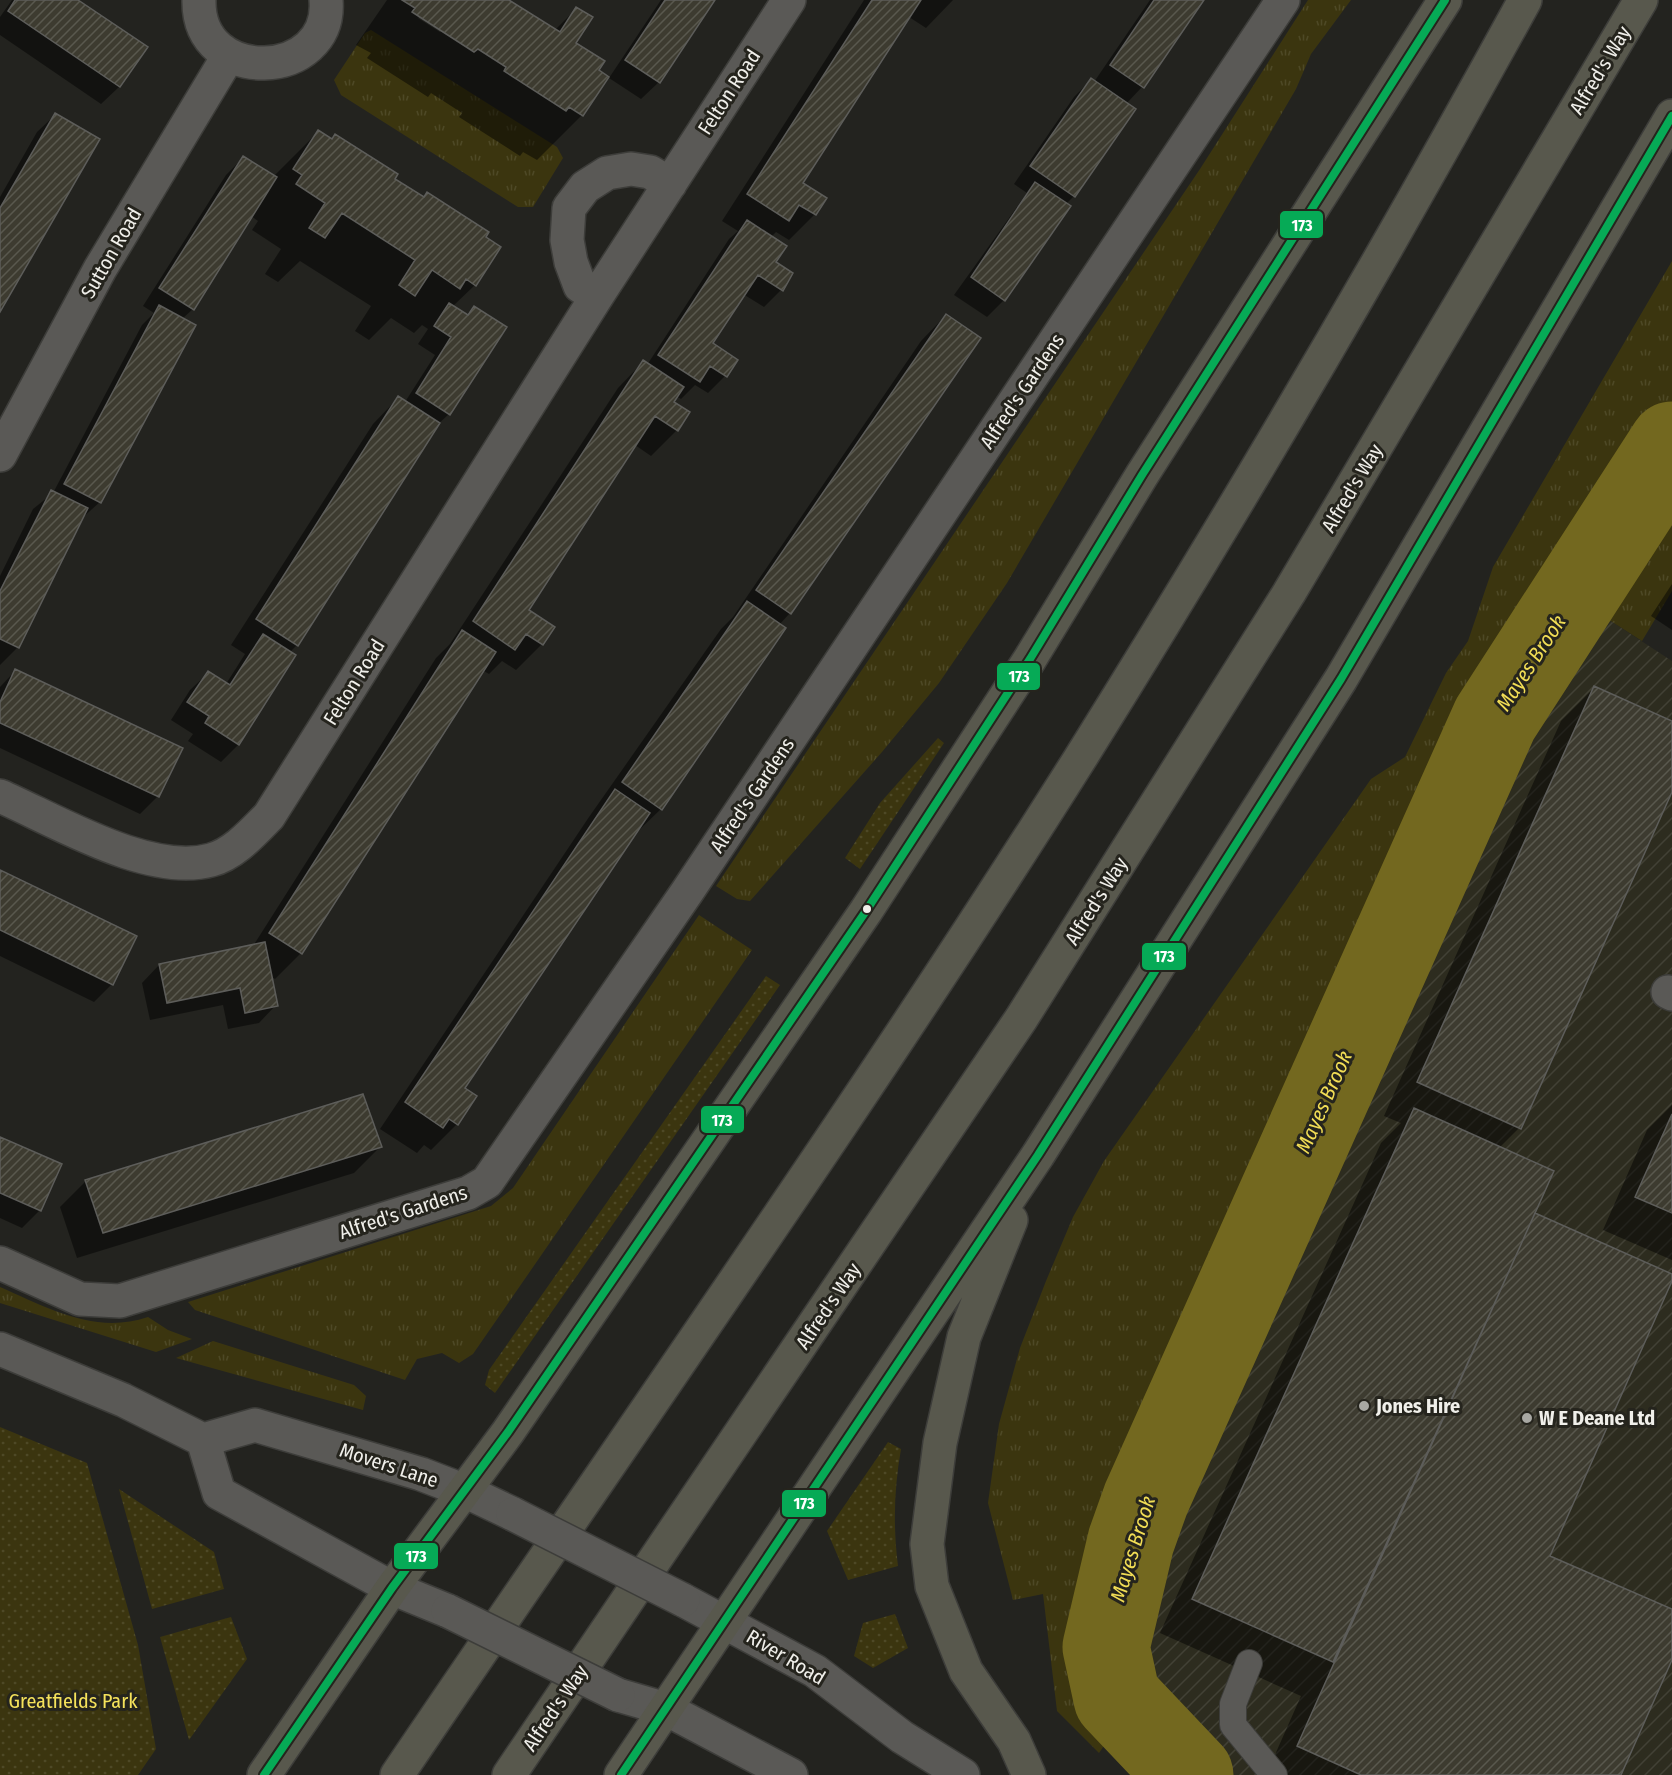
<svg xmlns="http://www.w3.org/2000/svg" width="1672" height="1775" font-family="'Fira Sans Condensed',sans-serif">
<defs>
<pattern id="industrial-furrows" width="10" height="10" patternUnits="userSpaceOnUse" patternTransform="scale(1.5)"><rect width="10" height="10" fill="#2d2c1f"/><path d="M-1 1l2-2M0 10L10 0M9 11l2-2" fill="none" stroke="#424135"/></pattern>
<pattern id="grass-tufts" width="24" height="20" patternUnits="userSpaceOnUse" patternTransform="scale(1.5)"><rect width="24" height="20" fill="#3b350f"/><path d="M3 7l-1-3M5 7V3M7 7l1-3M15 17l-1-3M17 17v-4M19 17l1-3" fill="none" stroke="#4e4926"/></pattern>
<pattern id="park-dots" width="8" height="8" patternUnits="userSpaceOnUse" patternTransform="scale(1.5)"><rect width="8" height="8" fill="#3b350f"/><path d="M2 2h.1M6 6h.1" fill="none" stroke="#4e4926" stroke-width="1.8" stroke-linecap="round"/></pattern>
<pattern id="building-hatch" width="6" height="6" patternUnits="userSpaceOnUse" patternTransform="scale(1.5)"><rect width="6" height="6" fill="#3d3b30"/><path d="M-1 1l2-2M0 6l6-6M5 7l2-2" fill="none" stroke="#59584e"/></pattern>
</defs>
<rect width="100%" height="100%" fill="#23231f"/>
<!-- industrial -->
<path fill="url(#industrial-furrows)" d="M 1606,618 L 1672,661 L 1672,1775 L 1218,1775 L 1140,1688 L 1134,1650 L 1178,1516 L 1504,781 Z"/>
<!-- grass -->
<path fill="url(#grass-tufts)" d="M 1308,0 L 1351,0 L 1311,54 L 1296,89 L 1007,583 L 939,683 L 882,752 L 750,901 L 737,899 L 716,886 L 1200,169 Z
M 371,30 L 557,147 L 563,158 L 533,207 L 518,207 L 341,95 L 334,80 L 365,33 Z
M 1672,261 L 1672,591 L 1642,641 L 1606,618 L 1504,781 L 1178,1516 L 1134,1650 L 1093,1632 L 1090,1685 L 1114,1731 L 1099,1753 L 1057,1711 L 1043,1594 L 1013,1600 L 988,1503 L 999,1424 L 1020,1348 L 1046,1281 L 1073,1217 L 1104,1161 L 1371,779 L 1405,757 L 1446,673 L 1468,641 L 1493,567 Z
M 699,915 L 752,950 L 473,1354 L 459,1363 L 442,1353 L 417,1359 L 405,1380 L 195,1310 L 188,1302 L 491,1206 L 513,1188 Z
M 0,1287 C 48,1308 95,1335 148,1317 L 168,1330 L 192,1339 L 156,1352 L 0,1303 Z
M 213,1341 L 354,1385 L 366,1396 L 363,1410 L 176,1358 Z"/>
<!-- park -->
<path fill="url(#park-dots)" d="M 938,738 L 944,743 L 860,869 L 845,858 L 880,803 Z
M 766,976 L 780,985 L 495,1393 L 485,1385 L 489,1370 Z
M 0,1427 L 87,1463 L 138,1645 L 156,1749 L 138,1775 L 0,1775 Z
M 888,1442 L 901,1449 C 894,1489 893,1526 898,1566 L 848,1580 L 827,1531 Z
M 119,1489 L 214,1552 L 224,1589 L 152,1609 Z
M 895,1614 L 908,1648 L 873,1668 L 854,1656 L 863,1623 Z
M 231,1617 L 247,1659 L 189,1740 L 160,1637 Z"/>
<!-- shadow -->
<path fill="#0007" fill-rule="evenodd" d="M 12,0 L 75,0 L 145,48 L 119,87 L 101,104 L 0,35 L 0,17 Z
M 387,0 L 507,0 L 554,31 L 576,9 L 574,43 L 597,71 L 582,115 L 537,160 L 523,152 L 520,156 L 459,117 L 462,113 L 431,93 L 428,97 L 367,58 L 371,53 L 356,45 ZM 420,16 L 442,30 L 440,32 L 418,18 Z
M 661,0 L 713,0 L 659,82 L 641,99 L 609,78 Z
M 864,0 L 953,0 L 926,28 L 909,17 L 801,183 L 825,198 L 815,214 L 789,240 L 776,232 L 771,237 L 781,290 L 764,307 L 743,294 L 711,343 L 725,376 L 708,393 L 695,385 L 681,399 L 676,396 L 672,402 L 677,430 L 651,456 L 635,445 L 527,610 L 542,644 L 516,670 L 502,661 L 489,674 L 482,670 L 301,953 L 275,979 L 270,976 L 276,1005 L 259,1023 L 228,1029 L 223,1005 L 150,1020 L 142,983 L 159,965 L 253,946 L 436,658 L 450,644 L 618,388 L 643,362 L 647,365 L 729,239 L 738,231 L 722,221 Z
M 1150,0 L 1202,0 L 1142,87 L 1126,104 L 1074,196 L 1066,204 L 1004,300 L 987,317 L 954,295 L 1027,193 L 1014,184 L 1074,97 L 1091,80 L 1094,82 Z
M 55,115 L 0,309 L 0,197 L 37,132 Z
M 318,132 L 484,237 L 475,285 L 452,307 L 466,315 L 474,307 L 449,414 L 436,426 L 297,645 L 289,653 L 294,656 L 238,745 L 221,762 L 188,741 L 193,734 L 171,720 L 190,690 L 208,673 L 226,684 L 245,654 L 231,645 L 373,424 L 398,398 L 405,402 L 435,355 L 418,344 L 428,329 L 422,325 L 414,333 L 391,318 L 369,340 L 355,331 L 371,306 L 300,261 L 278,282 L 265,274 L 281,249 L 252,230 L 258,221 L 251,216 L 193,309 L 182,319 L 100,502 L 81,519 L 18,647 L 0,665 L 0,576 L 33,509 L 53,493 L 142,325 L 154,313 L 143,306 L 226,175 L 243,158 L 273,177 Z
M 946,315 L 790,613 L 779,625 L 661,809 L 635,834 L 463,1088 L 457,1124 L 431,1150 L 424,1145 L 417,1153 L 380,1129 L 589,817 L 721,629 L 733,617 L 921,341 Z
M 1672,584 L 1672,630 L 1651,616 Z
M 15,671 L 158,796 L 140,814 L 0,748 L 0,687 Z
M 1594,688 L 1672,723 L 1672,788 L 1519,1128 L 1499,1148 L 1533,1214 L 1672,1276 L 1548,1556 L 1672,1611 L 1672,1656 L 1619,1775 L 1266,1775 L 1301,1696 L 1160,1633 L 1381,1143 L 1401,1123 L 1384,1116 L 1561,721 Z
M 0,871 L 135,937 L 112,984 L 94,1002 L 0,956 Z
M 1672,1105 L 1672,1260 L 1603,1230 L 1647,1130 Z
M 0,1138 L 40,1210 L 22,1228 L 0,1218 Z
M 380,1147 L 354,1173 L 77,1258 L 60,1207 L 86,1181 Z"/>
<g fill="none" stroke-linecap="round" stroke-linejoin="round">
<!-- river -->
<path stroke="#73681f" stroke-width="87" d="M 1190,1775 L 1117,1698 L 1106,1647 L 1131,1541 L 1146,1499 L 1495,719 L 1672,445"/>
</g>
<!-- building -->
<path fill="url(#building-hatch)" stroke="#5d5d5a" stroke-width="1.5" d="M 15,0 L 78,0 L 148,47 L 120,87 L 8,11 Z
M 402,0 L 509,0 L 560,32 L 576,7 L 593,17 L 576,43 L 605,61 L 599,70 L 609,77 L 583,116 L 569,107 L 566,111 L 504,71 L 506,67 L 478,49 L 474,52 L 412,12 L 415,8 Z
M 665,0 L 715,0 L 660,83 L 625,60 Z
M 872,0 L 921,0 L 803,183 L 827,198 L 816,215 L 799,205 L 789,221 L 747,194 Z
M 1154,0 L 1204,0 L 1144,88 L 1110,65 Z
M 1091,78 L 1136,109 L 1075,197 L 1030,166 Z
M 55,113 L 100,139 L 0,312 L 0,208 Z
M 318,130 L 332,139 L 335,134 L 398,174 L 395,179 L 424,197 L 427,192 L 489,232 L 486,237 L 501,247 L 476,286 L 466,279 L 460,289 L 432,270 L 415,296 L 399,285 L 415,260 L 342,213 L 325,238 L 309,228 L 325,203 L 296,184 L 302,175 L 293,169 Z
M 243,156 L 277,177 L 194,310 L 159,288 Z
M 1035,182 L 1071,206 L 1005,301 L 971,277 Z
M 747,220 L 787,246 L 776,262 L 793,273 L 783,291 L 758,275 L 713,343 L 738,360 L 727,377 L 710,366 L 700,382 L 658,355 Z
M 449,303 L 468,315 L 474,306 L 507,327 L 450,415 L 416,393 L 451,337 L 434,326 Z
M 159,305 L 196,325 L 101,503 L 64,484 Z
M 946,314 L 981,338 L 791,614 L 756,590 Z
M 643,360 L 684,387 L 674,402 L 690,412 L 678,431 L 655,416 L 529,610 L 555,627 L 543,645 L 526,634 L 515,650 L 473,621 Z
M 398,396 L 440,423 L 298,646 L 256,619 Z
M 51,490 L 88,508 L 19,648 L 0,639 L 0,591 Z
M 747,601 L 786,628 L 662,810 L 622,782 Z
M 462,630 L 496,652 L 302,954 L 269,933 Z
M 263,634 L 296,655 L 239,745 L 205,723 L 209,716 L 187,702 L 208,671 L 230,685 Z
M 15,669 L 183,748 L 159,797 L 0,723 L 0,702 Z
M 1594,686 L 1672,721 L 1672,792 L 1521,1129 L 1417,1082 Z
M 615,789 L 650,813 L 465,1088 L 477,1096 L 458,1125 L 449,1119 L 443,1128 L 405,1102 Z
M 0,870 L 137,936 L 113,985 L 0,930 Z
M 265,942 L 278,1006 L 245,1013 L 240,988 L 167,1003 L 159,964 Z
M 363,1094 L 382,1147 L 103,1233 L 85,1180 Z
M 1414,1108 L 1554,1171 L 1333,1662 L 1192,1599 Z
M 1672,1114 L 1672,1213 L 1635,1197 Z
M 0,1137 L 62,1164 L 41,1211 L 0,1193 Z
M 1535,1213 L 1672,1274 L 1672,1281 L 1550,1556 L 1672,1609 L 1672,1660 L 1621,1775 L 1361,1775 L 1297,1746 Z"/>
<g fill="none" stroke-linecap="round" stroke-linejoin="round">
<!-- service casing -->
<g stroke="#3d3d3a" stroke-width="28">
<path id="service" d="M 1249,1663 L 1233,1704 L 1233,1725 L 1274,1775"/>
</g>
<!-- minor casing -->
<g stroke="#3d3d3a" stroke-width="36">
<path id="minor" d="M 199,0 C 197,87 333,81 326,0
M 597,296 L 580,286 L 571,262 L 567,240 L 569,208 L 585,187 L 607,173 L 631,169 L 650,172 L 670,184
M 0,455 L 100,269 L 229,55
M 0,796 C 57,821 149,877 211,860 C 234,854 253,832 269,816 L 597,296 L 789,0
M 1668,992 L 1672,994
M 0,1263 L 80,1299 L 120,1301 L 468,1193 L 487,1182 L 687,892 L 1283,0"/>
</g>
<!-- tertiary casing -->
<g stroke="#3d3d3a" stroke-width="36">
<path id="tertiary" d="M 0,1349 L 123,1400 L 203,1440 L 255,1425 L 421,1474 L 465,1491 L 513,1514
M 203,1440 L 219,1493 L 392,1588 L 448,1611
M 683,1600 L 815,1671 L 902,1737 L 963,1775
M 618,1695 L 666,1709 L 791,1775"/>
</g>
<!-- trunk casing -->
<g stroke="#3d3d3a" stroke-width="36">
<path id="trunk" d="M 1011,1220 L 964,1337 L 940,1443 L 927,1544 L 932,1586 L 966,1671 L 1014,1741 L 1029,1775
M 264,1775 L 392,1588 L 508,1432 L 866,911 L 1030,659 L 1142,475 L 1445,0
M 397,1775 C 626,1437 863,1103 1081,757 C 1236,509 1385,256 1525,0
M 509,1775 L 1021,1019 L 1289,593 L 1641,0
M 621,1775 L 1038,1155 L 1341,679 L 1672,116"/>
</g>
<!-- service -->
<use href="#service" stroke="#5a5956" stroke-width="26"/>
<!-- minor -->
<use href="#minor" stroke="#5a5956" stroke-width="33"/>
<!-- tertiary -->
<use href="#tertiary" stroke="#5a5956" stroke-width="33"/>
<!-- trunk -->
<use href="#trunk" stroke="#58584d" stroke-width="33"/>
<!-- tertiary-bridge casing -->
<g stroke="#3d3d3a" stroke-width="36" stroke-linecap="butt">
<path id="tertiary-bridge" d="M 513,1514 L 683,1600
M 448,1611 L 618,1695"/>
</g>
<!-- tertiary-bridge -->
<use href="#tertiary-bridge" stroke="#5a5956" stroke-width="33"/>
<!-- bus-1 casing -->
<g stroke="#25241d" stroke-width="12">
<path id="bus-1" d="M 264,1775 L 392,1588 L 508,1432 L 866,911 L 1030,659 L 1142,475 L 1445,0
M 621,1775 L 1038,1155 L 1341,679 L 1672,116"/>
</g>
<!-- bus-1 -->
<use href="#bus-1" stroke="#06aa56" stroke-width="8"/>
</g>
<!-- markers -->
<circle fill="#f0efea" stroke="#25241d" stroke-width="2" cx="867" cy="909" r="5"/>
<g fill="#a8a8a3" stroke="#25241d" stroke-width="2">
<circle cx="1364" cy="1406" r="6"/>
<circle cx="1527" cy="1418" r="6"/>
</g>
<g text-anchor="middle" stroke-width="6" stroke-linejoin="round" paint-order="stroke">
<!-- street labels -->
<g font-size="20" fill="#f0efea" stroke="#25241d">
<text transform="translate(1600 70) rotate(-59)" y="7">Alfred's Way</text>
<text transform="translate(729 92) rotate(-57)" y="7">Felton Road</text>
<text transform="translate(111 253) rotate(-60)" y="7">Sutton Road</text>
<text transform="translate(1022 391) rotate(-56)" y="7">Alfred's Gardens</text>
<text transform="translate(1352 488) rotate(-59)" y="7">Alfred's Way</text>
<text transform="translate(354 682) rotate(-58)" y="7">Felton Road</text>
<text transform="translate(752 795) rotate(-56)" y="7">Alfred's Gardens</text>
<text transform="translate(1096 901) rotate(-58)" y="7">Alfred's Way</text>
<text transform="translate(403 1212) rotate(-18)" y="7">Alfred's Gardens</text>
<text transform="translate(828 1306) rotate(-56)" y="7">Alfred's Way</text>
<text transform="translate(389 1465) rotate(18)" y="7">Movers Lane</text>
<text transform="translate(786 1657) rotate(31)" y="7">River Road</text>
<text transform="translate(555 1708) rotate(-56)" y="7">Alfred's Way</text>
</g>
<!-- poi labels -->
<g font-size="20" font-weight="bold" fill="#f0efea" stroke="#25241d" text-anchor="start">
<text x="1376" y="1413">Jones Hire</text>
<text x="1539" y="1425">W E Deane Ltd</text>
</g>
<!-- park labels -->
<g font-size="20" fill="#f5e25b" stroke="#25241d">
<text x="73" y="1708">Greatfields Park</text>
</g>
<!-- water labels -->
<g font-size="21" font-style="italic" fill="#f1dd55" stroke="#25241d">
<text transform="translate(1531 663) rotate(-57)" y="7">Mayes Brook</text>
<text transform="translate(1324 1102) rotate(-66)" y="7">Mayes Brook</text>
<text transform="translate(1133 1549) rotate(-73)" y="7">Mayes Brook</text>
</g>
</g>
<g stroke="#25241d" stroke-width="2">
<rect x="1279" y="210" width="45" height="29" rx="6" fill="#06aa56"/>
<rect x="996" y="662" width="45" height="29" rx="6" fill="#06aa56"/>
<rect x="1141" y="942" width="46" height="29" rx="6" fill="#06aa56"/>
<rect x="700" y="1105" width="45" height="29" rx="6" fill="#06aa56"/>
<rect x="781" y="1489" width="46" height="29" rx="6" fill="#06aa56"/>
<rect x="393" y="1542" width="46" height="28" rx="6" fill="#06aa56"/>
</g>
<g font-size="16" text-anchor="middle" font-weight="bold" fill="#fff">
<text x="1302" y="231">173</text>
<text x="1019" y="682">173</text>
<text x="1164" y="962">173</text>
<text x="722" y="1126">173</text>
<text x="804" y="1509">173</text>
<text x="416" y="1562">173</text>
</g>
</svg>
